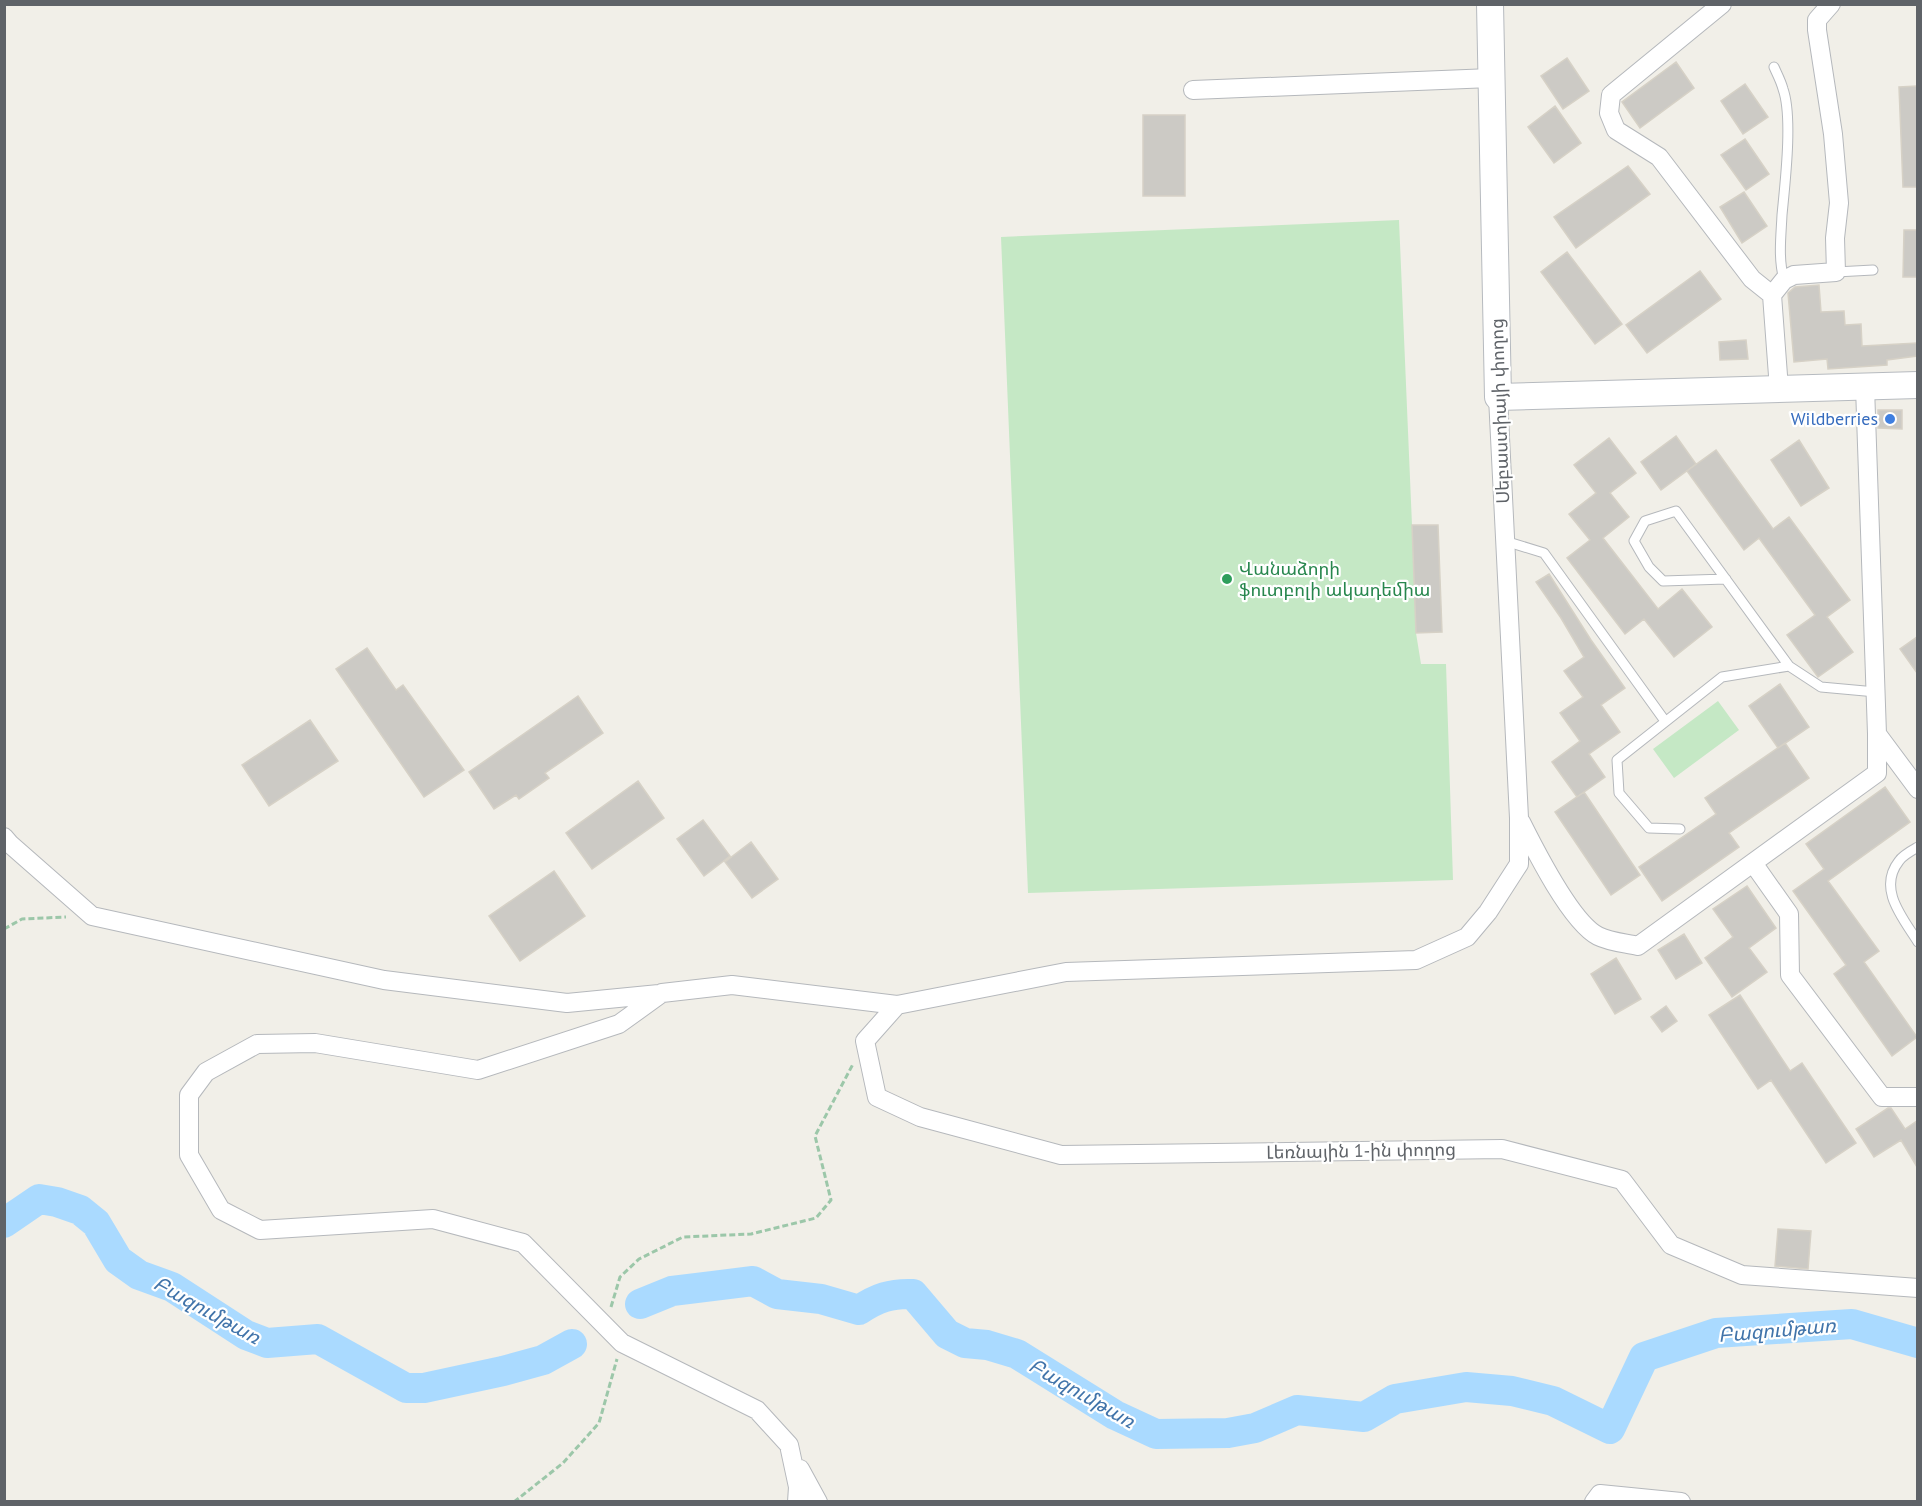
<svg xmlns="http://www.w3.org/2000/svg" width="1922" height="1506" font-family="'PT Sans','Noto Sans Armenian',sans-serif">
<rect width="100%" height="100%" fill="#f1efe8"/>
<!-- green -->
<path fill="#c5e8c5" d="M 1399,220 L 1412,525 L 1438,525 L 1442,632 L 1416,633 L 1421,664 L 1446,664 L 1453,880 L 1028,893 L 1001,237 Z
M 1718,701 L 1739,730 L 1674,778 L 1653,749 Z"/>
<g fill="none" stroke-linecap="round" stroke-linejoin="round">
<!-- river -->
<path stroke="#aadaff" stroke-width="30" d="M 4,1223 L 39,1199 L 57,1202 L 80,1210 L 96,1223 L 118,1260 L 139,1275 L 172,1287 L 246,1335 L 267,1343 L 318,1339 L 406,1388 L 424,1388 L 503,1371 L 543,1360 L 572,1344
M 640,1304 L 672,1291 L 753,1281 L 777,1294 L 821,1299 L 859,1310 C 877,1298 891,1293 913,1294 L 947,1334 L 965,1343 L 987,1345 L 1017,1354 L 1115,1415 L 1156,1434 L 1228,1433 L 1255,1428 L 1297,1410 L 1364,1417 L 1395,1399 L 1466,1387 L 1512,1391 L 1553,1401 L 1610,1429 L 1644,1357 L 1716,1333 L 1852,1324 L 1918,1343"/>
</g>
<!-- building -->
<path fill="#cccac5" stroke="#d6d1c6" stroke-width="1.5" d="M 1567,58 L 1589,91 L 1563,109 L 1541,76 Z
M 1676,62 L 1694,88 L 1640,128 L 1622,102 Z
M 1745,84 L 1768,117 L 1743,134 L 1721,101 Z
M 1917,86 L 1917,187 L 1903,187 L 1899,87 Z
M 1555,106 L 1581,143 L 1554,163 L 1528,127 Z
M 1143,115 L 1185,115 L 1185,196 L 1143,196 Z
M 1745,139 L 1769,174 L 1746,190 L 1721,155 Z
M 1628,166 L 1650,194 L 1576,248 L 1554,217 Z
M 1744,192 L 1767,226 L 1742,243 L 1720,207 Z
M 1904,230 L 1917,230 L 1917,277 L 1903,277 Z
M 1567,252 L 1622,324 L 1595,344 L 1541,272 Z
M 1700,271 L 1721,299 L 1647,353 L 1626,325 Z
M 1819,285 L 1821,312 L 1844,311 L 1845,325 L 1861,324 L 1862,346 L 1917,343 L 1917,356 L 1887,360 L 1887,365 L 1828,369 L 1827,359 L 1794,362 L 1788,293 L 1795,287 Z
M 1746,340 L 1748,359 L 1720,360 L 1719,342 Z
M 1878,410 L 1902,410 L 1902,429 L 1878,428 Z
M 1676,436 L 1696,464 L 1661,490 L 1641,462 Z
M 1609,438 L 1636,473 L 1610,493 L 1629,517 L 1603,538 L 1658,609 L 1682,589 L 1712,627 L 1674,657 L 1644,619 L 1625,634 L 1567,558 L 1590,540 L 1569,514 L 1596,493 L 1574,465 Z
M 1799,440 L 1829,488 L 1801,506 L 1771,460 Z
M 1716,450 L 1773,529 L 1789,517 L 1850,600 L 1827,617 L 1853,652 L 1818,677 L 1787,635 L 1815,615 L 1759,538 L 1744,550 L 1687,471 Z
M 1412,525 L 1438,525 L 1442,632 L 1416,633 Z
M 1549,574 L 1591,640 L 1625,688 L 1601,705 L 1620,732 L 1589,754 L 1605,777 L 1577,797 L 1552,762 L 1580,741 L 1560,713 L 1583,697 L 1564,671 L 1584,657 L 1561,618 L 1536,582 Z
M 1917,637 L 1917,673 L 1900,649 Z
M 367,648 L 396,690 L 403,685 L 464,770 L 424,797 L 336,669 Z
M 1780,684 L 1809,727 L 1778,748 L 1749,706 Z
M 578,696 L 603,733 L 545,773 L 549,778 L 519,799 L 516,795 L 494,809 L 469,772 Z
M 310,720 L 338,761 L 269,806 L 242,765 Z
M 1785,743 L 1809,778 L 1729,833 L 1739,847 L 1662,901 L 1639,867 L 1716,814 L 1705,798 Z
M 638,781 L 664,818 L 592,869 L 566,833 Z
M 1885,787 L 1910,822 L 1828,881 L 1879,951 L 1864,962 L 1917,1037 L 1892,1056 L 1834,974 L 1846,965 L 1793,891 L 1824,869 L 1806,844 Z
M 1584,792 L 1640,875 L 1611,895 L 1555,812 Z
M 703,820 L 730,856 L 704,876 L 677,839 Z
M 751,842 L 778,879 L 752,898 L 725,862 Z
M 554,871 L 585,916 L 520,961 L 489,916 Z
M 1747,886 L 1776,928 L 1749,948 L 1767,972 L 1732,997 L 1705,958 L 1733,937 L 1713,909 Z
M 1684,934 L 1702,963 L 1676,979 L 1658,950 Z
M 1616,958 L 1641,999 L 1615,1014 L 1591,974 Z
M 1740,995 L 1790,1071 L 1802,1063 L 1856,1143 L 1826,1163 L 1771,1080 L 1758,1089 L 1709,1015 Z
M 1666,1006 L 1677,1021 L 1662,1032 L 1651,1017 Z
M 1888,1108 L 1891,1108 L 1905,1129 L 1917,1121 L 1917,1167 L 1901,1140 L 1874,1157 L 1856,1129 Z
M 1778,1229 L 1811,1231 L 1808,1269 L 1775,1266 Z"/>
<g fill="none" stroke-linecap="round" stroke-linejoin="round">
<!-- lane casing -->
<g stroke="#b5b8bc" stroke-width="11">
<path id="lane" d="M 1774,67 C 1777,74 1781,81 1783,89 C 1793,117 1785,183 1782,215 C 1781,237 1778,258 1784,280
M 1836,272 L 1873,270
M 1505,541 L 1544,553 L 1665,721
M 1726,579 L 1663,581 L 1649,567 L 1634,541 L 1645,521 L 1676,511 L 1789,666
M 1680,829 L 1649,828 L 1619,793 L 1617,760 L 1722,677 L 1789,666 L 1821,687 L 1876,692
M 1918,847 C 1911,851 1903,855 1899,861 C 1877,889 1903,918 1918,942"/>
</g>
<!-- street casing -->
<g stroke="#b5b8bc" stroke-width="20">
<path id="street" d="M 1722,4 L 1611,95 L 1609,113 L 1616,130 L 1659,157 L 1752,279 L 1772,295 L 1779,389
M 1193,90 L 1491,78
M 1772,295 L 1784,280 L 1794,275 L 1836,272 L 1835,238 L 1839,203 L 1833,134 L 1817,30 L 1817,20 L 1831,4
M 1877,734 L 1918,789
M 1521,822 C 1535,850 1571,922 1598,936 C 1610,942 1625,943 1638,946 L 1877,773 L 1877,734 L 1865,387
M 4,837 L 10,844 L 92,916 L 384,980 L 567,1003 L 659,994
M 1753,863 L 1789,914 L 1790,975 L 1882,1097 L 1918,1097
M 897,1005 L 865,1041 L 877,1097 L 920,1117 L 1061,1155 L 1502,1149 L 1622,1180 L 1671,1245 L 1742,1275 L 1918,1288
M 800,1469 L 818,1502
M 797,1502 L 798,1487 L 789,1445 L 757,1410 L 622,1343 L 523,1243 L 433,1219 L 260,1230 L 221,1210 L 189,1155 L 189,1095 L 206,1072 L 257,1044 L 315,1043 L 478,1070 L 619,1024 L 662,993 L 732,985 L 897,1005 L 1066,972 L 1416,960 L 1467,937 L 1488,912 L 1519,864 L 1519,818 L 1498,397
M 1594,1502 L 1600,1494 L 1681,1502"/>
</g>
<!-- secondary casing -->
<g stroke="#b6babf" stroke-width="28">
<path id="secondary" d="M 1490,4 L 1498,397 L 1918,385"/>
</g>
<!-- path -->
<path stroke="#9cc7a9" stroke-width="3" stroke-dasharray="6 3" stroke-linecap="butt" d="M 4,929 L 22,919 L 66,917
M 611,1307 L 620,1277 L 639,1259 L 683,1237 L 751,1234 L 816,1218 L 831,1200 L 815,1136 L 853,1064
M 514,1502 L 563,1463 L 599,1423 L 617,1359"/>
<!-- lane -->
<use href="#lane" stroke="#fff" stroke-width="9"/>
<!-- street -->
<use href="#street" stroke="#fff" stroke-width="18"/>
<!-- secondary -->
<use href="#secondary" stroke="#fff" stroke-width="26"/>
</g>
<!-- markers -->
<circle fill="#3f7fe0" stroke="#fff" stroke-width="2" cx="1890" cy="419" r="6"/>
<circle fill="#2e9e5b" stroke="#fff" stroke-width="2" cx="1227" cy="579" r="6"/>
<g text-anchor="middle" stroke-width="4.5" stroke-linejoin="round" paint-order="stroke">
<!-- street labels -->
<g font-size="18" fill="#5f6368" stroke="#fff">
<text transform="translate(1500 411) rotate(-92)" y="6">Սեբաստիայի փողոց</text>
<text transform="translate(1361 1151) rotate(-1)" y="6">Լեռնային 1-ին փողոց</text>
</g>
<!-- shop labels -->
<g font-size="18" fill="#366cbe" stroke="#fff" text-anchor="end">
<text x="1878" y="425">Wildberries</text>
</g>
<!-- leisure labels -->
<g font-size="18" fill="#27864d" stroke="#fff" text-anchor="start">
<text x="1239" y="575">Վանաձորի<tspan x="1239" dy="21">ֆուտբոլի ակադեմիա</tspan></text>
</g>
<!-- water labels -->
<g font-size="20" font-style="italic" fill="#4174aa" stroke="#fff">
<text transform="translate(207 1310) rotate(29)" y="7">Բազումթառ</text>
<text transform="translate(1777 1330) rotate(-5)" y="7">Բազումթառ</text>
<text transform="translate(1082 1393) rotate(30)" y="7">Բազումթառ</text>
</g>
</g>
<!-- border -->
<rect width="1922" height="1506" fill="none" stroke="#5f6368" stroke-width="12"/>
</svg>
